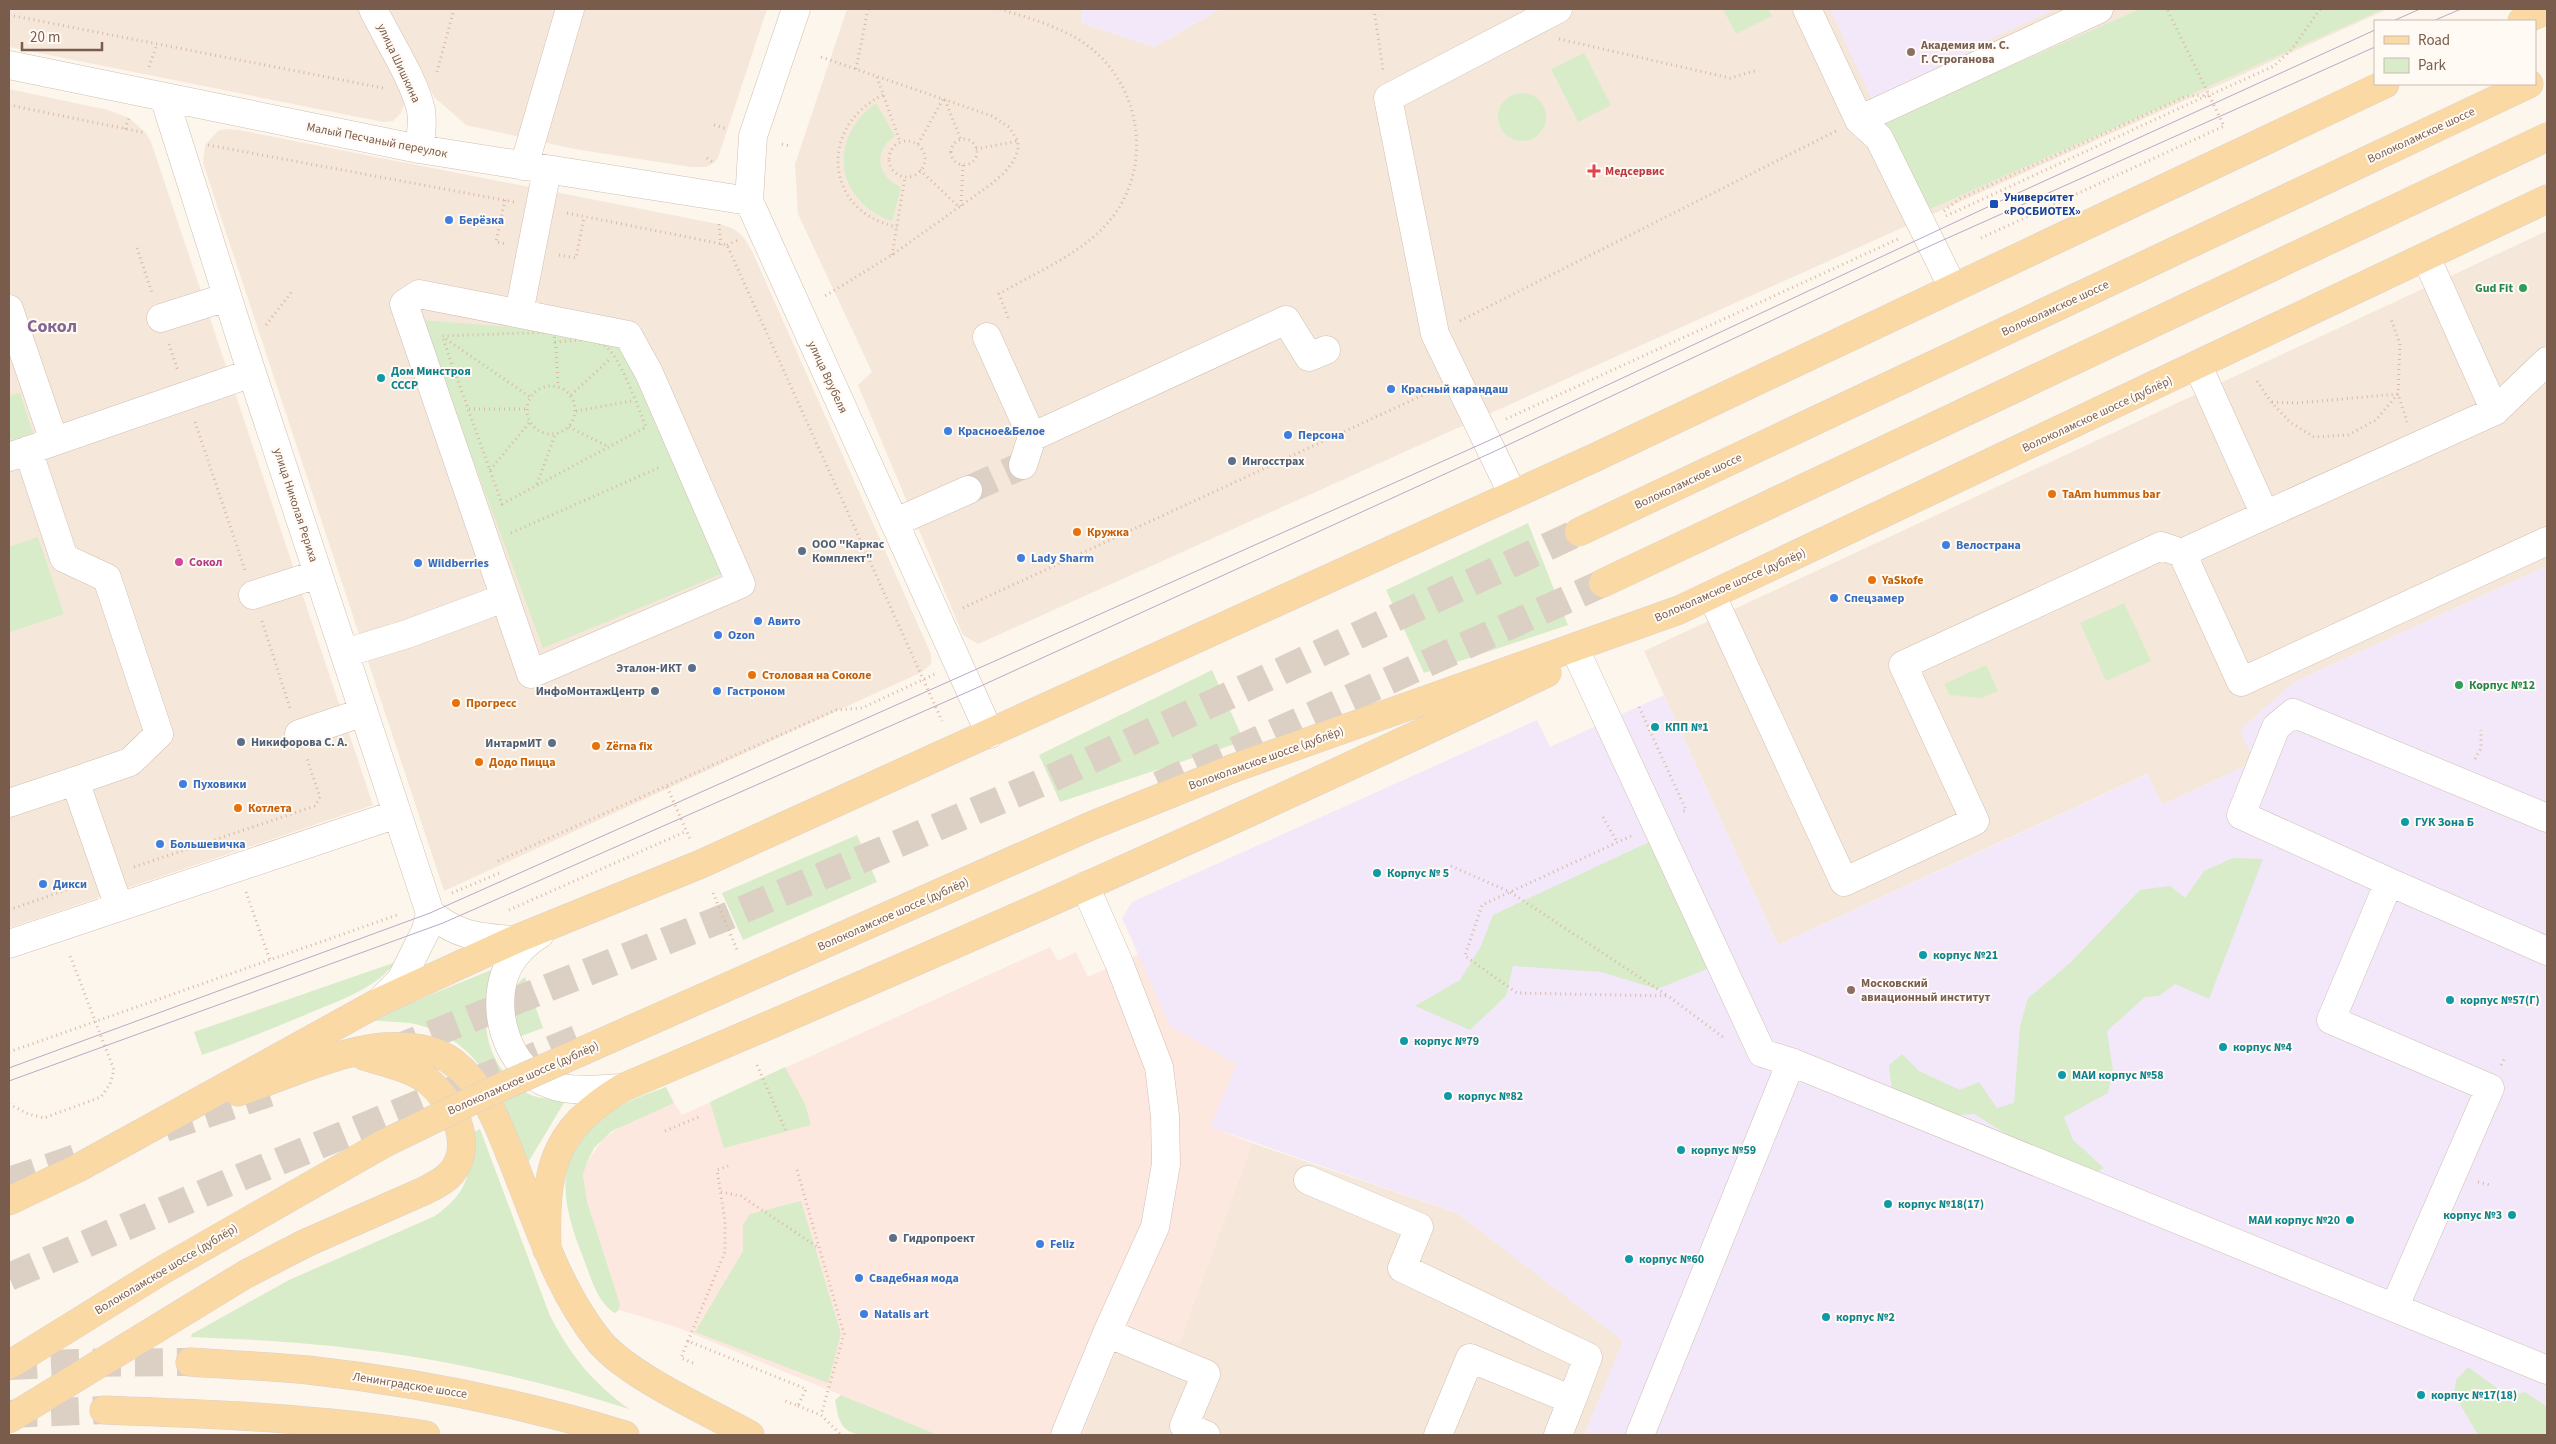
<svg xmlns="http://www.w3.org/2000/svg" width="2556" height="1444" font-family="'Source Sans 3',sans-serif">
<rect width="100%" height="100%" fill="#fdf6ec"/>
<!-- residential -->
<path fill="#f5e8da" d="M 9,9 L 361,9 L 406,99 L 401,113 L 393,121 L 383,122 L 9,47 Z
M 389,9 L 767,9 L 718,158 L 714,163 L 706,167 L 691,167 L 574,149 L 466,125 L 434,97 Z
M 847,9 L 1082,9 L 1081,23 L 1154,47 L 1220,9 L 2388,9 L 978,644 L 963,635 L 858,385 L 872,372 L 798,214 L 795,164 Z
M 9,89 L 108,110 L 129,118 L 146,133 L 151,142 L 373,805 L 9,928 Z
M 226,129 L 239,130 L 723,225 L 734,229 L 744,238 L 752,251 L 931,654 L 931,664 L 922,672 L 444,891 L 203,163 L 205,145 L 218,131 Z
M 2547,231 L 2547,566 L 2294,682 L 2254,762 L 2162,805 L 2147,774 L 1778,945 L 1644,651 Z
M 1252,1143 L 1457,1213 L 1624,1341 L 1584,1435 L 1082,1435 L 1126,1325 L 1179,1343 Z"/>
<!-- commercial -->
<path fill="#fde8e0" d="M 1050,947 L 1058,961 L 1076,952 L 1088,977 L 1139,954 L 1170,1026 L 1237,1064 L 1211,1127 L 1252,1143 L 1179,1343 L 1126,1325 L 1082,1435 L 938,1435 L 676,1327 L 619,1310 L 620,1304 L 587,1201 L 583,1175 L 587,1162 L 603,1139 L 621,1126 L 674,1103 L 682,1115 Z"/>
<!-- education -->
<path fill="#f3e8fa" d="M 1082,9 L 1220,9 L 1154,47 L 1081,23 Z
M 1830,9 L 2056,9 L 1970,48 L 1973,56 L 1873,102 Z
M 2547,566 L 2547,1435 L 1584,1435 L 1623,1341 L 1457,1213 L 1210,1127 L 1237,1064 L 1170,1026 L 1122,918 L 1132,902 L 1537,720 L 1550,747 L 1664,695 L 1778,945 L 2148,774 L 2162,805 L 2254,762 L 2240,730 L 2294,682 Z"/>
<!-- green -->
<path fill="#d8ecc9" d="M 1723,9 L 1768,9 L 1772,16 L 1736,34 Z
M 2140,9 L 2384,9 L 1923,212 L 1884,122 Z
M 1584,53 L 1611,105 L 1578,122 L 1551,69 Z
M1498 117a24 24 0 1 1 48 0a24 24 0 1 1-48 0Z
M 876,103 L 895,136 C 872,151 877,177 901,187 L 892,221 C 835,201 827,139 876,103 Z
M 421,320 L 599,334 L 624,350 L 724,573 L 543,648 Z
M 20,393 L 33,433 L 9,441 L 9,396 Z
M 1528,523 L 1568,625 L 1424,673 L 1386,590 Z
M 38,537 L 64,614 L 10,632 L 9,547 Z
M 2124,603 L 2151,661 L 2106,681 L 2080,623 Z
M 1986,665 L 1998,691 L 1981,698 L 1950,695 L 1944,684 Z
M 1212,670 L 1244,741 L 1060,802 L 1039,755 Z
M 857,835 L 877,882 L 743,940 L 722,893 Z
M 1649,842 L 1707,969 L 1657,989 L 1601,972 L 1513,966 L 1506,996 L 1470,1030 L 1415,1006 L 1460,980 L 1481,946 L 1493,915 Z
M 2233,858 L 2263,859 L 2209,999 L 2175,984 L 2159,996 L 2145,997 L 2107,1031 L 2113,1070 L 2108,1093 L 2064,1117 L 2073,1140 L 2104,1168 L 2093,1174 L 2013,1138 L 1974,1114 L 1956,1115 L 1892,1090 L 1889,1065 L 1902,1054 L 1919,1071 L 1960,1090 L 1979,1082 L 1997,1108 L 2014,1103 L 2020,1026 L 2028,998 L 2070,963 L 2140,890 L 2170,886 L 2185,898 L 2204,871 Z
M 396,962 C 375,988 344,999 314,1011 C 277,1027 240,1042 202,1055 L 194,1032 Z
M 491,970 C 483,1007 480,1049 510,1079 C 517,1085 523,1092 531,1095 C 543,1100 554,1098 565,1101 L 529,1161 L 526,1161 C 502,1103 485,1041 415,1024 C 400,1021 383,1022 369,1020 Z
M 525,977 L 543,1028 L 516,1038 C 515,1020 505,989 525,977 Z
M 785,1067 L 805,1104 L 811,1125 L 724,1148 L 710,1102 Z
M 666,1087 L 674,1103 L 612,1131 L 594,1148 L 587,1162 L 583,1175 L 587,1201 L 620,1304 L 619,1310 L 615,1313 C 597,1303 590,1275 583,1257 C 558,1194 552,1148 617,1108 C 631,1099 650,1093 666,1087 Z
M 480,1129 L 550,1316 C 572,1357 591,1381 629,1409 C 526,1376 417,1353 309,1344 C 270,1340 231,1339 191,1337 L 192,1334 L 289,1280 L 435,1216 C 469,1192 471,1173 470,1134 Z
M 801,1201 L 841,1334 L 828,1383 L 695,1332 L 743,1251 L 743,1225 L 750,1214 Z
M 2468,1367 L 2508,1396 L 2525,1392 L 2546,1406 L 2547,1435 L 2478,1435 L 2454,1394 L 2456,1380 Z
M 841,1395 L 938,1435 C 919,1435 858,1441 846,1429 C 838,1423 837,1410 835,1400 Z"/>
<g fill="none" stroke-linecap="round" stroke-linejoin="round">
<!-- minor-tunnel -->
<path stroke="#dcd0c4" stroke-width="28" stroke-dasharray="28 14" stroke-linecap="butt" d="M 968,490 L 1023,465"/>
<!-- major-tunnel -->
<path stroke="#dcd0c4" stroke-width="28" stroke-dasharray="28 14" stroke-linecap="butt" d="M 1159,785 L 1603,583
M 392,1050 L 716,921 L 1050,779 L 1579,532
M 165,1128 L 269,1093
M 9,1181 L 79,1157
M 9,1277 L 246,1175 L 577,1039
M 9,1366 L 75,1363 L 190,1362
M 9,1414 L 104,1410"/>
<!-- minor casing -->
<g stroke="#d1beb0" stroke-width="29">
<path id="minor" d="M 373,9 C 388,40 413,77 421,110 C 423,123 421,136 419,149
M 796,9 L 753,136 L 749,201 L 990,734
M 1807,9 L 1859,120 L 1879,138 L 1953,288
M 9,65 L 419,149 L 749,201
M 164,97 L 245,352 L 430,913 C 459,937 479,937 514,940
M 1859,120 L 2099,9
M 524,166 L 570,9
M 419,294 L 628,335 L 649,373 L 741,584 L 531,674 L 404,304 Z
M 9,309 L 54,441
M 519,313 L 547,170
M 161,318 L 227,297
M 987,337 L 1032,437
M 2198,366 L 2265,515 L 2495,411 L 2426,257
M 2495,411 L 2547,361
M 28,450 L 64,558 L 107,578 L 159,734 L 130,762 L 75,781 L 119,907
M 9,457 L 252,373
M 1023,465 L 1032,437 L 1286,320 L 1309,357 L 1326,350
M 1513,495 L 1435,334 L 1388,98 L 1558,9
M 2265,515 L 2182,553 L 2241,682 L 2547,541
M 896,522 L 968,490
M 253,595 L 318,574
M 1712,596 L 1844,882 L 1975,821 L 1903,665 L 2161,546 L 2182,553
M 345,653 L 407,634 L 504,598
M 1579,658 L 1762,1053 L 1791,1062 L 2547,1370
M 299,734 L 364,712
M 9,803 L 75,781
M 2389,882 L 2547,951
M 1085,886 L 1119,963 L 1159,1067 L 1165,1116 L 1166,1164 L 1155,1227 L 1107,1333
M 540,934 C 525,943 509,959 504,977 C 492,1016 509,1069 549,1084 C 572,1093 598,1089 622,1088
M 9,944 L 397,814
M 379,1002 L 401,980 L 426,930 L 430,913
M 1308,1180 L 1419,1227 L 1402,1268 L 1588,1357 L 1572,1400
M 2395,1306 L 2490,1088 L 2331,1020 L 2389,882 L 2241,815 L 2276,727 L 2293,713 L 2547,818
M 1065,1435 L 1107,1333 L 1206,1374 L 1184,1426 L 1206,1435
M 1438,1435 L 1470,1358 L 1572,1400 L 1558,1435
M 1640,1435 L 1791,1062"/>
</g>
<!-- major casing -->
<g stroke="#dad1cd" stroke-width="29">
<path id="major" d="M 2522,21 L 2547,10
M 1579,532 L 2529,84
M 1603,583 L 2547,137
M 1234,768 L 1679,610 L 2547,199
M 238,1092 C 283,1077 335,1052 382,1047 C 405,1045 436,1048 454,1063 C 485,1087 498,1124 512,1159 C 537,1221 557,1289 600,1342 C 630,1377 709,1412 750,1435
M 9,1201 L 78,1168 L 379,1002 L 514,940 L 701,864 L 1596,457 L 2385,84
M 547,1250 C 545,1171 550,1132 622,1088 C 933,956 1243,819 1547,673
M 190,1362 C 230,1365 269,1366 308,1370 C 416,1382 522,1403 625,1435
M 104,1410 C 212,1414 320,1418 426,1435
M 9,1419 L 246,1274 L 306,1243 L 424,1191 C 434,1186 445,1181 452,1172 C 475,1144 452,1100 428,1081 C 410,1067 385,1063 364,1056"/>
</g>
<!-- path -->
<path stroke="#d9b8a5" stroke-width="3" stroke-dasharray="1 4" stroke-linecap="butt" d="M 1000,9 C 1028,18 1059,26 1084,43 C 1146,86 1156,179 1099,232 C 1073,257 1031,275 999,294 L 1009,320
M 1374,9 L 1383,70
M 9,15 L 383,88
M 1559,39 L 1730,78 L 1758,70
M 821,57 L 992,116 L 1009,127 L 1018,141 L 1018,150 L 1014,160 L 1005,172 L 990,185 L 892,255 L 825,296
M 149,67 L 157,44
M 856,69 L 868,9
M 437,72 L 454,9
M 877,77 L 900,142
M 883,95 C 818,126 824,212 897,227
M 945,100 L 961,140
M 9,105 L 146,133
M 714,125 L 727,129
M 125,129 L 129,118
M951 152a13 13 0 1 1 26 0a13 13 0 1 1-26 0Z
M889 159a18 18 0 1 1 36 0a18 18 0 1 1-36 0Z
M 782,144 L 790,146
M 918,144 L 943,99
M 208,145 L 514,202
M 976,149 L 1018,141
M 707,158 L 714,163
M 920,170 L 959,207
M 505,200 L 496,242 L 506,244
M 961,206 L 963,164
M 1944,211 L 1959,199 L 2187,96 L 2210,95 L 2274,66 L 2292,49 L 2320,9
M 567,213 L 727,245 L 942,721
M 1946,216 L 2206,96
M 719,224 L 721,245
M 1981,238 L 2224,126 L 2167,9
M 727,245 L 738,240
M 137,248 L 152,293
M 559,255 L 576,258 L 584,217
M 892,255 L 905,177
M 1460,321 L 1836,131
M 266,325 L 293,290
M 554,332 L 555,342 C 570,341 591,337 605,346 C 619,354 639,409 646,427 L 502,504 L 442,336 Z
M 446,339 L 530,397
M 169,344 L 178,371
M 556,347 L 558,386
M 2257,381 L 2271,402 L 2290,422 L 2314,437 L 2348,435 L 2376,420 L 2398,394 L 2400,344 L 2391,319
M527 410a24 24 0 1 1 48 0a24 24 0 1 1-48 0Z
M 571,395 L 609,360
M 2272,402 L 2297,403 L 2398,394 L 2407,422
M 469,409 L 526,409
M 576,411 L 632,401
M 1506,419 L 1898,239
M 195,422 L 245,570
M 569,427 L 609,447
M 490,470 L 529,423
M 537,484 L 555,435
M 511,533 L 660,467
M 963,608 L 1434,390
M 262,621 L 290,708
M 1639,707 L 1686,810 L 1680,813
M 2475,759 L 2481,748 L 2481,730
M 667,787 L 690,839
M 1603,817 L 1617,842
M 1631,836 L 1482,905 L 1465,956 L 1517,993 L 1668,996 L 1724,1038
M 498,861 L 836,710 L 862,708 L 935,674
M 1451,866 L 1510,892 L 1668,996
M 134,867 L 315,806 L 320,797 L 307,759
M 246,892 L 270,960
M 452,893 L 502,872
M 713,893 L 738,952
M 9,910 L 83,884
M 509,910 L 687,831
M 9,1052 L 397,915
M 757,1065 L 786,1131
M 2501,1065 L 2504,1059
M 9,1104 L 28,1114 L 44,1118 L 101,1097 L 110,1084 L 114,1070 L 69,953
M 665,1131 L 701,1116
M 797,1170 L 844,1334 L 821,1415
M 2478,1182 L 2490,1185
M 721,1192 L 741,1196 L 819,1248
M 688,1341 L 725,1252 L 725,1221 L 717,1170 L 728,1166
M 693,1363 L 681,1358 L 688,1341 L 806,1389 L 798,1406 L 783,1400
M 798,1406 L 821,1415 L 841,1435"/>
<!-- minor -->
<use href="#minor" stroke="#fff" stroke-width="28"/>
<!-- major -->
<use href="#major" stroke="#fbd9a5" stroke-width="28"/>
<!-- tram -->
<path stroke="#b9a8c9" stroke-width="1" d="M 2393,21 L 2420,9
M 2433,21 L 2461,9
M 9,1068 L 430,913 L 1488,441 L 1994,204 L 2375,30
M 9,1081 L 443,923 L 972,690 L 1493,452 L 1932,245 L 2375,47"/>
<!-- major-bridge casing -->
<g stroke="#dad1cd" stroke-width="29" stroke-linecap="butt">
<path id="major-bridge" d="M 9,1365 L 161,1271 L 385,1143 L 490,1092 L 1093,825 L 1234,768"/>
</g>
<!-- major-bridge -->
<use href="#major-bridge" stroke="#fbd9a5" stroke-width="28"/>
</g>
<!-- markers -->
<g fill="#8d6e63" stroke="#fffaf3" stroke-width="2">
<circle cx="1911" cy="52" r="5"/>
<circle cx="1851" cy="990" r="5"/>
</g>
<path fill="#e0444e" stroke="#fffaf3" stroke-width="2" d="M1591.5 163.5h5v5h5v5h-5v5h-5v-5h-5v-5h5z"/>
<rect fill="#1a4fb4" stroke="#fffaf3" stroke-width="2" x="1989" y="199" width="10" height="10" rx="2.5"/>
<g fill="#3f7fe0" stroke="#fffaf3" stroke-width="2">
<circle cx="449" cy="220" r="5"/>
<circle cx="1391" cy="389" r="5"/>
<circle cx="948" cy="431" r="5"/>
<circle cx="1288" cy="435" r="5"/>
<circle cx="1946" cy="545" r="5"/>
<circle cx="1021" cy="558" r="5"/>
<circle cx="418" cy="563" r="5"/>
<circle cx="1834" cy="598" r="5"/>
<circle cx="758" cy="621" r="5"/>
<circle cx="718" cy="635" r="5"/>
<circle cx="717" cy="691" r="5"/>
<circle cx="183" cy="784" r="5"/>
<circle cx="160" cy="844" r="5"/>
<circle cx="43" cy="884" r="5"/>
<circle cx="1040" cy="1244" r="5"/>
<circle cx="859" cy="1278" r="5"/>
<circle cx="864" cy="1314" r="5"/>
</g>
<g fill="#2e9e5b" stroke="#fffaf3" stroke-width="2">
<circle cx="2523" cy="288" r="5"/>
<circle cx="2459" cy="685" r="5"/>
</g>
<g fill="#0f9aa8" stroke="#fffaf3" stroke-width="2">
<circle cx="381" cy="378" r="5"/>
<circle cx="1655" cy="727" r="5"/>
<circle cx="2405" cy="822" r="5"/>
<circle cx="1377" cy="873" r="5"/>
<circle cx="1923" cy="955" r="5"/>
<circle cx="2450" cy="1000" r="5"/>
<circle cx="1404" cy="1041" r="5"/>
<circle cx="2223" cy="1047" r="5"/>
<circle cx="2062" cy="1075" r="5"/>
<circle cx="1448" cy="1096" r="5"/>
<circle cx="1681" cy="1150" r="5"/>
<circle cx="1888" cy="1204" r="5"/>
<circle cx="2512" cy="1215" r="5"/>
<circle cx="2350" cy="1220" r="5"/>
<circle cx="1629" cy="1259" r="5"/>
<circle cx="1826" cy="1317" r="5"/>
<circle cx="2421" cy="1395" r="5"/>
</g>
<g fill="#5c6f8a" stroke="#fffaf3" stroke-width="2">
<circle cx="1232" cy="461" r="5"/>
<circle cx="802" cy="551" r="5"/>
<circle cx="692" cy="668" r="5"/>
<circle cx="655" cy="691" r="5"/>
<circle cx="241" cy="742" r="5"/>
<circle cx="552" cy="743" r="5"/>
<circle cx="893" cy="1238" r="5"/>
</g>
<g fill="#e8710a" stroke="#fffaf3" stroke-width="2">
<circle cx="2052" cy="494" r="5"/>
<circle cx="1077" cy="532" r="5"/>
<circle cx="1872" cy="580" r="5"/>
<circle cx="752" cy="675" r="5"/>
<circle cx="456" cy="703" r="5"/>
<circle cx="596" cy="746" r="5"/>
<circle cx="479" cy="762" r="5"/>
<circle cx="238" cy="808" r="5"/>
</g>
<circle fill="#d1479c" stroke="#fffaf3" stroke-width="2" cx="179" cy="562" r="5"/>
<g text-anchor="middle" stroke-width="4" stroke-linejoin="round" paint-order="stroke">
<!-- education labels -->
<g font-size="12" font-weight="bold" fill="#785e54" stroke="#fffaf3" text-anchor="start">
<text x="1921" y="49">Академия им. С.<tspan x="1921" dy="14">Г. Строганова</tspan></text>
<text x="1861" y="987">Московский<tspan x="1861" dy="14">авиационный институт</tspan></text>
</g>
<!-- street labels -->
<g font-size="12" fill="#7a5c4d" stroke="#fffaf3">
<text transform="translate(399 63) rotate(65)" y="4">улица Шишкина</text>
<text transform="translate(2421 135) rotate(-25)" y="4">Волоколамское шоссе</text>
<text transform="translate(377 140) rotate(11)" y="4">Малый Песчаный переулок</text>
<text transform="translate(2055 308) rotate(-25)" y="4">Волоколамское шоссе</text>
<text transform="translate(828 377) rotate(65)" y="4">улица Врубеля</text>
<text transform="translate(2097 414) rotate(-25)" y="4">Волоколамское шоссе (дублёр)</text>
<text transform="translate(1688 481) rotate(-25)" y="4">Волоколамское шоссе</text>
<text transform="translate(296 505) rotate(72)" y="4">улица Николая Рериха</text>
<text transform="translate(1730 585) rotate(-24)" y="4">Волоколамское шоссе (дублёр)</text>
<text transform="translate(1266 758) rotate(-20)" y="4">Волоколамское шоссе (дублёр)</text>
<text transform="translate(893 914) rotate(-24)" y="4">Волоколамское шоссе (дублёр)</text>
<text transform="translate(523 1078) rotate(-24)" y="4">Волоколамское шоссе (дублёр)</text>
<text transform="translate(166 1269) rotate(-31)" y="4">Волоколамское шоссе (дублёр)</text>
<text transform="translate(410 1385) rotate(9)" y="4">Ленинградское шоссе</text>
</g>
<!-- health labels -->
<g font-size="12" font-weight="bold" fill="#be3a42" stroke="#fffaf3" text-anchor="start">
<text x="1605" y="175">Медсервис</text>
</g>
<!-- transit labels -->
<g font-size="12" font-weight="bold" fill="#164399" stroke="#fffaf3" text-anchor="start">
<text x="2004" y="201">Университет<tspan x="2004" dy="14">«РОСБИОТЕХ»</tspan></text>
</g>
<!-- shop labels -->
<g font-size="12" font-weight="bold" fill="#366cbe" stroke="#fffaf3" text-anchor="start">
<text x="459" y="224">Берёзка</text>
<text x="1401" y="393">Красный карандаш</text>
<text x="958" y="435">Красное&amp;Белое</text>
<text x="1298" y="439">Персона</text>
<text x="1956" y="549">Велострана</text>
<text x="1031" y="562">Lady Sharm</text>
<text x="428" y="567">Wildberries</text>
<text x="1844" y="602">Спецзамер</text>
<text x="768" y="625">Авито</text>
<text x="728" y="639">Ozon</text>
<text x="727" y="695">Гастроном</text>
<text x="193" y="788">Пуховики</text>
<text x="170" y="848">Большевичка</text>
<text x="53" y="888">Дикси</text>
<text x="1050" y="1248">Feliz</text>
<text x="869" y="1282">Свадебная мода</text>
<text x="874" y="1318">Natalis art</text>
</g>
<!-- leisure labels -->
<g font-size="12" font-weight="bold" fill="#27864d" stroke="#fffaf3" text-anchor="end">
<text x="2513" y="292">Gud Fit</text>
<text x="2469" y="689" text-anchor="start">Корпус №12</text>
</g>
<!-- culture labels -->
<g font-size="12" font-weight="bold" fill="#0d838f" stroke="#fffaf3" text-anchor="start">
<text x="391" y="375">Дом Минстроя<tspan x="391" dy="14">СССР</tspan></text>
<text x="1665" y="731">КПП №1</text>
<text x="2415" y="826">ГУК Зона Б</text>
<text x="1387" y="877">Корпус № 5</text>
<text x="1933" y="959">корпус №21</text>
<text x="2460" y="1004">корпус №57(Г)</text>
<text x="1414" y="1045">корпус №79</text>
<text x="2233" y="1051">корпус №4</text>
<text x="2072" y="1079">МАИ корпус №58</text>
<text x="1458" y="1100">корпус №82</text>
<text x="1691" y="1154">корпус №59</text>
<text x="1898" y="1208">корпус №18(17)</text>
<text x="2502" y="1219" text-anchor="end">корпус №3</text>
<text x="2340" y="1224" text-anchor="end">МАИ корпус №20</text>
<text x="1639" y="1263">корпус №60</text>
<text x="1836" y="1321">корпус №2</text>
<text x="2431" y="1399">корпус №17(18)</text>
</g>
<!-- service labels -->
<g font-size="12" font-weight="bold" fill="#4e5e75" stroke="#fffaf3" text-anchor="start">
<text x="1242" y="465">Ингосстрах</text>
<text x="812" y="548">ООО "Каркас<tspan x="812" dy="14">Комплект"</tspan></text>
<text x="682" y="672" text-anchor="end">Эталон-ИКТ</text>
<text x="645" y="695" text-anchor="end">ИнфоМонтажЦентр</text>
<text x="251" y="746">Никифорова С. А.</text>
<text x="542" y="747" text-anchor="end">ИнтармИТ</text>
<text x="903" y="1242">Гидропроект</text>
</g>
<!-- food labels -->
<g font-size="12" font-weight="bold" fill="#c56008" stroke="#fffaf3" text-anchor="start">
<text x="2062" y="498">TaAm hummus bar</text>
<text x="1087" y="536">Кружка</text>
<text x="1882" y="584">YaSkofe</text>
<text x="762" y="679">Столовая на Соколе</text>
<text x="466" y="707">Прогресс</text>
<text x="606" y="750">Zёrna fix</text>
<text x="489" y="766">Додо Пицца</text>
<text x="248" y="812">Котлета</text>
</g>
<!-- hotel labels -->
<g font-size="12" font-weight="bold" fill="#b23c85" stroke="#fffaf3" text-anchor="start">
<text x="189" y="566">Сокол</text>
</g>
<!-- district labels -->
<g font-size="18" font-weight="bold" fill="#846695" stroke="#fffaf3">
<text x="52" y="332">Сокол</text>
</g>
</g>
<!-- border -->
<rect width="2556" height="1444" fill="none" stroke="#7a5c4d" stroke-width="20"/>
<!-- legend -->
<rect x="2374" y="20" width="162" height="65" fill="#fffaf3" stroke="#cabbb1"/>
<rect x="2384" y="36" width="25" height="8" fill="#fbd9a5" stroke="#cabbb1"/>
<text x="2418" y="45" font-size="15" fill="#7a5c4d">Road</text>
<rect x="2384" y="58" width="25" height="15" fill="#d8ecc9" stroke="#cabbb1"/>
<text x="2418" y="70" font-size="15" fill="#7a5c4d">Park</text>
<!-- scale -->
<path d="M22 42v8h80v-8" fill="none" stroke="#7a5c4d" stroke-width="2.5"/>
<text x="30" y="42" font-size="15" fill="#7a5c4d" stroke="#fffaf3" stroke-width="4" paint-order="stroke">20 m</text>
</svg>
